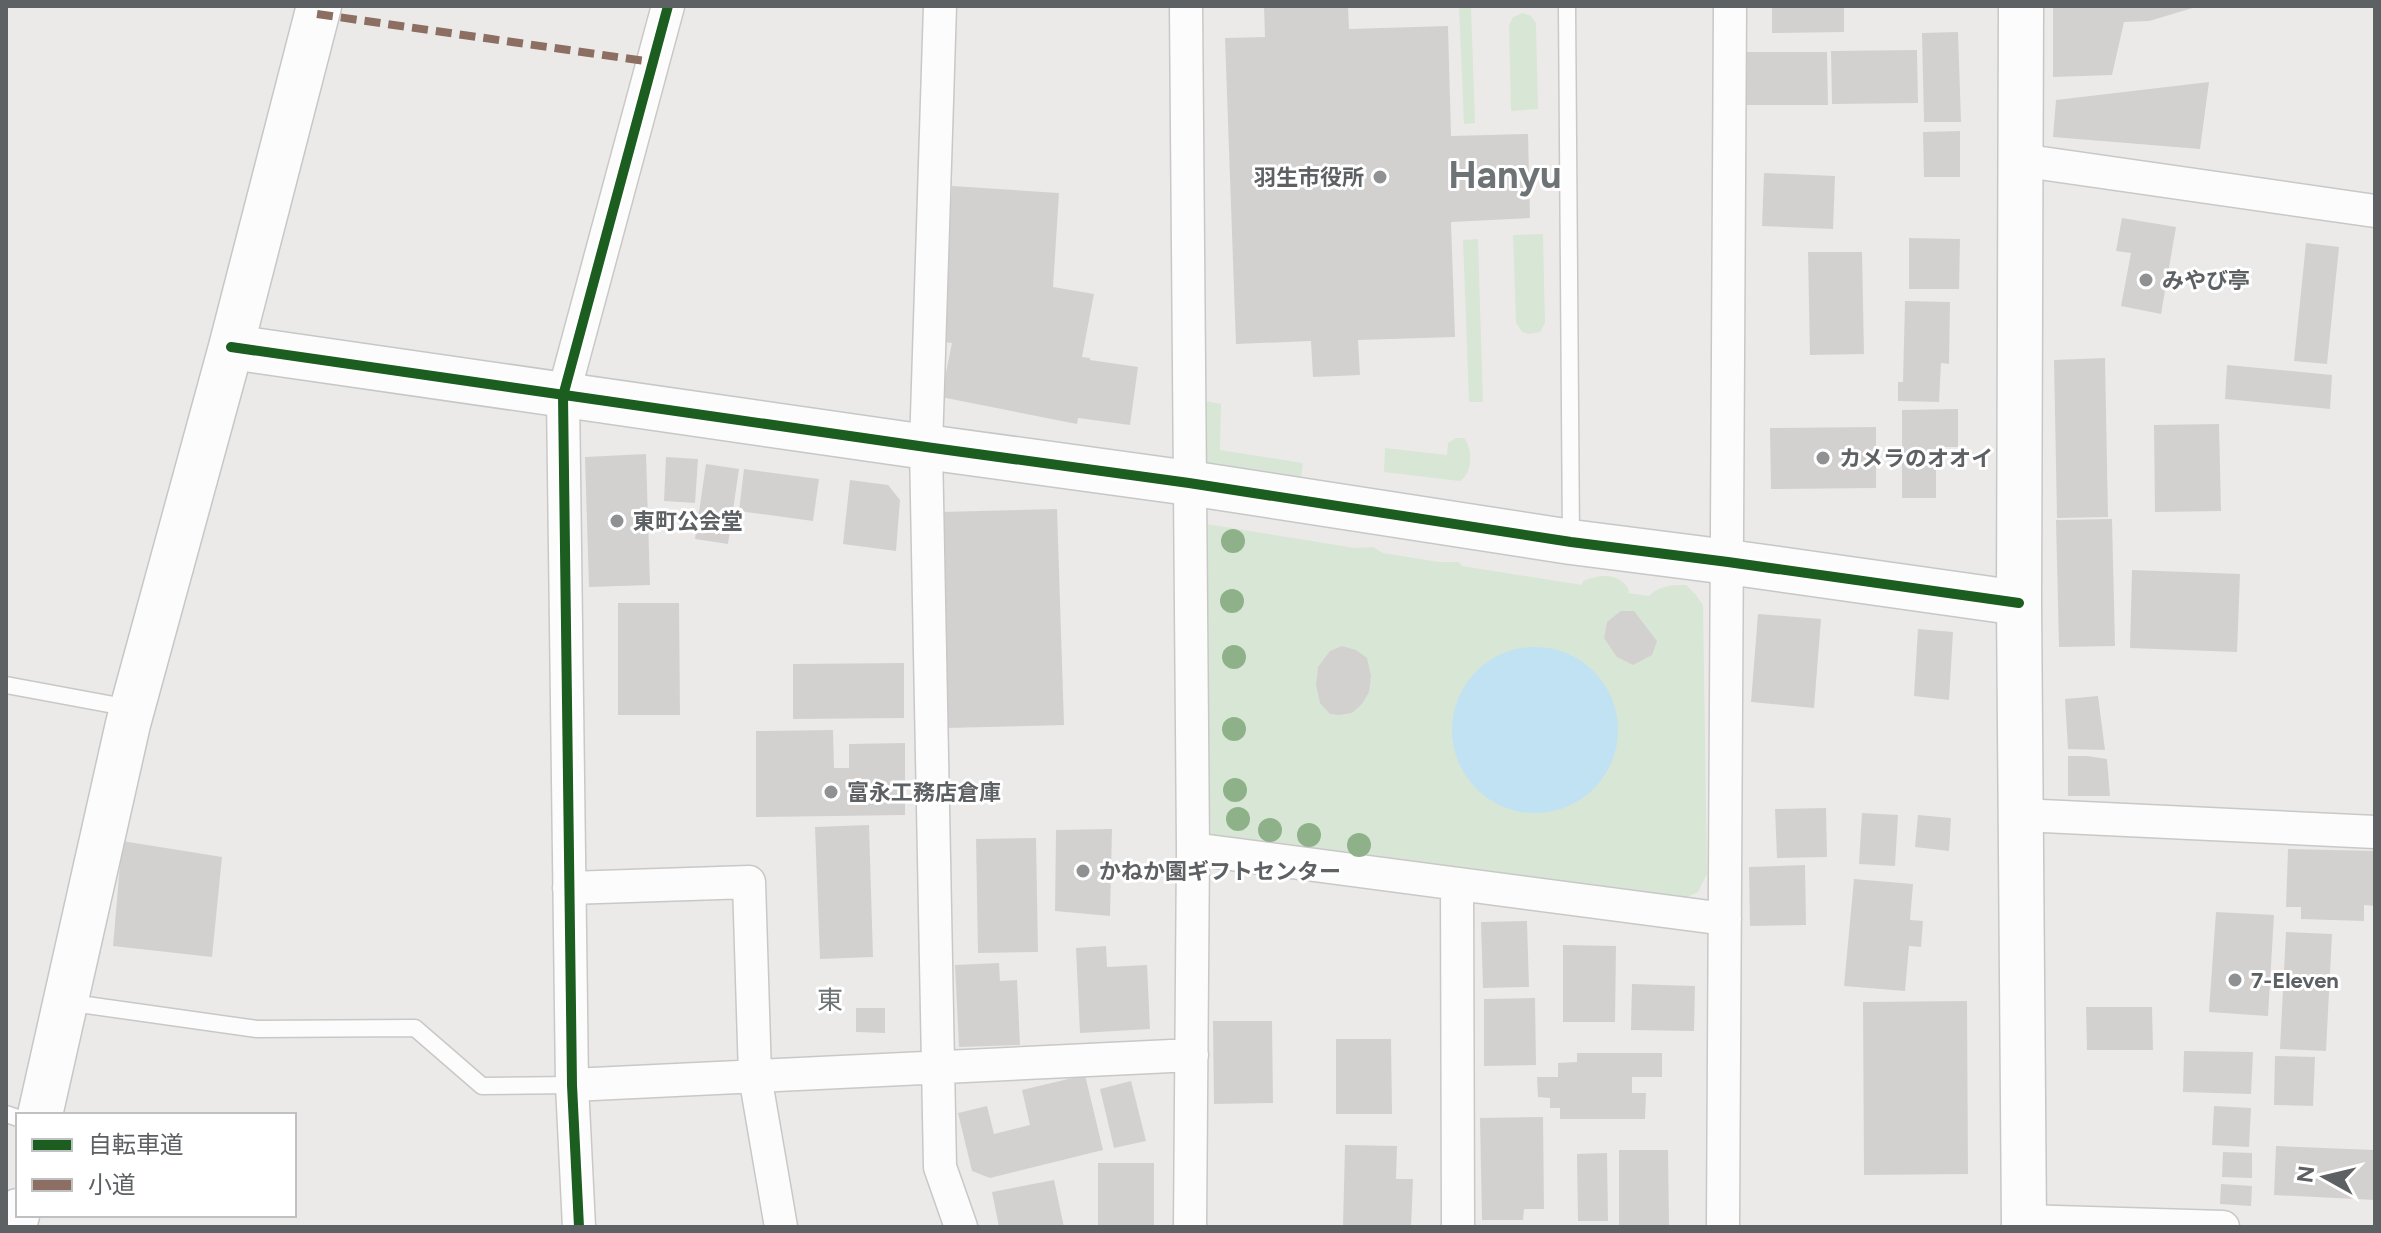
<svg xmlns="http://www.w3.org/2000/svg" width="2381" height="1233" font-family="Figtree,'Noto Sans JP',sans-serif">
<rect width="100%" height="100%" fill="#eceae8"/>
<!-- green -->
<path fill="#d8e6d5" d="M 1459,6 L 1471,6 L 1475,123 L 1464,124 Z
M 1523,13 L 1531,16 L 1536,23 L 1538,109 L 1511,111 L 1509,25 L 1513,17 Z
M 1543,234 L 1545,323 L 1540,332 L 1529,334 L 1522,332 L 1516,323 L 1513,235 Z
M 1478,239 L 1483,402 L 1469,402 L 1463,240 Z
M 1206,401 L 1221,404 L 1220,450 L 1303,463 L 1301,478 L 1205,463 Z
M 1456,438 L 1464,438 C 1473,449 1473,473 1460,481 L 1384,472 L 1385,448 L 1447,455 L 1448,443 Z
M 1200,523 L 1355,548 L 1373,547 L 1383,553 L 1439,562 L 1459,562 L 1462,566 L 1582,585 L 1583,581 C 1600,574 1619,572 1629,590 L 1628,593 L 1649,596 C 1660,585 1672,585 1686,585 L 1696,595 L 1703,605 L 1707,874 L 1698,892 L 1677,902 L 1211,840 Z"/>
<!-- water -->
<path fill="#c0e2f2" d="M1452 730a83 83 0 1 1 166 0a83 83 0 1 1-166 0Z"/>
<!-- building -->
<path fill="#d3d1d0" d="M 1264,6 L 1348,6 L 1349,29 L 1448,26 L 1451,136 L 1528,134 L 1530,218 L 1451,222 L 1455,337 L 1358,340 L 1360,375 L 1313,377 L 1311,341 L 1236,344 L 1225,38 L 1265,37 Z
M 1772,6 L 1844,6 L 1844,32 L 1772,33 Z
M 2053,6 L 2196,6 L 2196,7 L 2149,21 L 2124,22 L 2112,75 L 2053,77 Z
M 1958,32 L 1961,122 L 1924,122 L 1922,33 Z
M 1917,50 L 1918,103 L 1832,104 L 1831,51 Z
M 1741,52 L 1827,52 L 1828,105 L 1742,105 Z
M 2209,82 L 2200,149 L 2053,137 L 2056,100 Z
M 1960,131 L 1960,177 L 1924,177 L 1923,132 Z
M 1764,173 L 1835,176 L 1833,229 L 1762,226 Z
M 952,186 L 1059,193 L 1053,287 L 1094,294 L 1082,357 L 1090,358 L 1090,360 L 1138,367 L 1130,425 L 1078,418 L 1077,424 L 941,397 L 952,343 L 942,342 Z
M 2122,218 L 2176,227 L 2161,314 L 2121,306 L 2131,253 L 2116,251 Z
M 1909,238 L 1960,239 L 1959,289 L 1909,289 Z
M 2306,243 L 2339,247 L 2327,364 L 2294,361 Z
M 1808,252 L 1862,252 L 1864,354 L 1810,355 Z
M 1905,301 L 1950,302 L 1949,364 L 1941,363 L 1939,402 L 1898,401 L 1898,382 L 1903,382 Z
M 2105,358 L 2108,517 L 2057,518 L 2054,360 Z
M 2227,365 L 2332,375 L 2330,409 L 2225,399 Z
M 1958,409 L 1958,447 L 1936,447 L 1936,498 L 1902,498 L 1902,410 Z
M 2219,424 L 2221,511 L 2155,512 L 2154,425 Z
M 1876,427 L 1876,488 L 1771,489 L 1770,428 Z
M 646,454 L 650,585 L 589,587 L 585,457 Z
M 666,457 L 698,459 L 695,503 L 664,501 Z
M 706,464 L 739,469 L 728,544 L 695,539 Z
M 744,469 L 819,479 L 813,521 L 739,511 Z
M 850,480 L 888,485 L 900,500 L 896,551 L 843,544 Z
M 1057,509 L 1064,725 L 945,728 L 940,512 Z
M 2112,519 L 2115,646 L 2059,647 L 2056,520 Z
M 2132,570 L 2240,574 L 2237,652 L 2130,648 Z
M 618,603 L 679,603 L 680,715 L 618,715 Z
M 1621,611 L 1634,611 L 1657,641 L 1652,655 L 1633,665 L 1617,657 L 1604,638 L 1607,622 Z
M 1758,614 L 1821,619 L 1814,708 L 1751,702 Z
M 1918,629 L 1953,632 L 1949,700 L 1914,696 Z
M 1342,646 L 1356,650 L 1367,658 L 1371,676 L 1369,692 L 1362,704 L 1352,713 L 1339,715 L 1330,714 L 1320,703 L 1316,685 L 1318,667 L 1330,651 Z
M 904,663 L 904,718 L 793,719 L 793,664 Z
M 2098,696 L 2105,750 L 2068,749 L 2065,699 Z
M 833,730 L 834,768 L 849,768 L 849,744 L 905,743 L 905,815 L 756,817 L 756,731 Z
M 2068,756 L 2087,756 L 2107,759 L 2110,796 L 2068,796 Z
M 1826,808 L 1827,857 L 1777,858 L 1775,809 Z
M 1862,813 L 1898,815 L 1895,866 L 1859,864 Z
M 1918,815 L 1951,818 L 1949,851 L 1915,847 Z
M 869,825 L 873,957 L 820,959 L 815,827 Z
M 1112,829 L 1110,916 L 1055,911 L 1056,830 Z
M 1036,838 L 1038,952 L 978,953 L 976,839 Z
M 122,841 L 222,857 L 212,957 L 113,946 Z
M 2288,849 L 2375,851 L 2375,906 L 2364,905 L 2364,921 L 2301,919 L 2301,907 L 2286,907 Z
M 1805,865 L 1806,925 L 1750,926 L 1749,867 Z
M 1854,879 L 1913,884 L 1910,920 L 1923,921 L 1921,947 L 1909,946 L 1905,991 L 1844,986 Z
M 2216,912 L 2274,915 L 2268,1016 L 2209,1012 Z
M 1527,921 L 1529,987 L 1483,988 L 1481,922 Z
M 2286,932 L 2332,934 L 2326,1051 L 2280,1049 Z
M 1563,945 L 1616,946 L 1615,1022 L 1563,1022 Z
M 1106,946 L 1107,967 L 1147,965 L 1150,1029 L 1080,1033 L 1076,948 Z
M 999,963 L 1000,981 L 1017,980 L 1020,1045 L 959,1047 L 955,965 Z
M 1632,984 L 1695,986 L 1694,1031 L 1631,1030 Z
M 1535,998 L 1536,1065 L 1484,1066 L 1484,999 Z
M 1967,1001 L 1968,1174 L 1864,1175 L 1863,1002 Z
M 2086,1007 L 2152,1007 L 2153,1050 L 2087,1050 Z
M 856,1008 L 885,1008 L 885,1033 L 856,1032 Z
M 1213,1021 L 1272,1021 L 1273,1103 L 1214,1104 Z
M 1336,1039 L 1391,1039 L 1392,1114 L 1336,1114 Z
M 2184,1051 L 2253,1052 L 2251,1094 L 2183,1092 Z
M 1577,1053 L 1662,1053 L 1662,1077 L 1632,1077 L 1632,1093 L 1646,1093 L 1645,1119 L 1560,1119 L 1560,1108 L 1550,1108 L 1550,1098 L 1538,1097 L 1537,1077 L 1558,1077 L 1558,1063 L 1577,1062 Z
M 2275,1056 L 2315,1057 L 2313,1106 L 2274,1105 Z
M 1085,1075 L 1103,1150 L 990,1178 L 972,1171 L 958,1113 L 987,1106 L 994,1134 L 1030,1125 L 1022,1090 Z
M 1131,1081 L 1146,1141 L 1114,1148 L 1100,1089 Z
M 2214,1106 L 2251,1108 L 2249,1147 L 2212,1145 Z
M 1543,1117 L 1544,1209 L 1524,1209 L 1523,1220 L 1482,1220 L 1480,1118 Z
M 1345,1145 L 1397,1146 L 1396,1179 L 1413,1179 L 1411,1227 L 1343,1227 Z
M 2276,1146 L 2375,1150 L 2375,1200 L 2274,1195 Z
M 1619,1150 L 1668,1150 L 1669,1225 L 1619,1225 Z
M 2223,1152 L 2252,1153 L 2252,1178 L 2222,1177 Z
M 1607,1153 L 1608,1221 L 1578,1221 L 1577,1154 Z
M 1098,1163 L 1154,1163 L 1154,1227 L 1098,1227 Z
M 1054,1180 L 1064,1227 L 999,1227 L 992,1192 Z
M 2221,1184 L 2252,1186 L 2251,1206 L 2220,1204 Z"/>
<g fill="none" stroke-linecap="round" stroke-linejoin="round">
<!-- lane casing -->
<g stroke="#c9c8c7" stroke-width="19">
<path id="lane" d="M 1567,6 L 1571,541
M 6,685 L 130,708
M 65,1002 L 257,1029 L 415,1028 L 482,1086 L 572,1085
M 6,1114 L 18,1118"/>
</g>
<!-- street casing -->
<g stroke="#c9c8c7" stroke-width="35">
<path id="street" d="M 940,6 L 926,447 L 940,1167 L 961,1227
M 1186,6 L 1193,849 L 1190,1227
M 2020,160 L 2375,211
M 2021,815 L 2375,832
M 1193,849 L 1725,919
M 1457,884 L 1458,1227
M 569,888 L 749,882 L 755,1076 L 781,1227
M 572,1085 L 1192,1055
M 2024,1221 L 2223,1227
M 579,1227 L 572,1085 L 563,396 L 668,6
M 1723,1227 L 1730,6"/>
</g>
<!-- secondary casing -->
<g stroke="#c6c7c7" stroke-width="47">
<path id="secondary" d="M 2021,6 L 2019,603 L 2024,1227
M 231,347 L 926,447 L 1189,483 L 1571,542 L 1728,562 L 2019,603
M 40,1115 L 128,724 L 231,347 L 319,6
M 14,1227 L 18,1211"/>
</g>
<!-- lane -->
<use href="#lane" stroke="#fcfcfc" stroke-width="16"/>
<!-- street -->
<use href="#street" stroke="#fcfcfc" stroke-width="32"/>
<!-- secondary -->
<use href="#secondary" stroke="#fcfcfc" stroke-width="44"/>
<!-- quiet -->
<path stroke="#8d6e63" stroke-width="8" stroke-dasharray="16 8" stroke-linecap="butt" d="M 317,14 L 652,62"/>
<!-- cycleway casing -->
<g stroke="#fff" stroke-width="15">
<path id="cycleway" d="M 231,347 L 926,447 L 1189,483 L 1571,542 L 1728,562 L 2019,603
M 579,1227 L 572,1085 L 563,396 L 668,6"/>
</g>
<!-- cycleway -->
<use href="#cycleway" stroke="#1b5e20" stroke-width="10"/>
</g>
<!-- trees -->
<g fill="#8fb18a">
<circle cx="1233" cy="541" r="12"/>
<circle cx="1232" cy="601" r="12"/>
<circle cx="1234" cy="657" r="12"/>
<circle cx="1234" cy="729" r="12"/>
<circle cx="1235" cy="790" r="12"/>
<circle cx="1238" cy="819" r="12"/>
<circle cx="1270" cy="830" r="12"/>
<circle cx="1309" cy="835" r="12"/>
<circle cx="1359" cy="845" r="12"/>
</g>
<!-- markers -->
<g fill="#8f9192" stroke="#fff" stroke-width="3">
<circle cx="1380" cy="177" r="8"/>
<circle cx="2146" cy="280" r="8"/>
<circle cx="1823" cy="458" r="8"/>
<circle cx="617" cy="521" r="8"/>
<circle cx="831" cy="792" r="8"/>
<circle cx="1083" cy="871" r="8"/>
<circle cx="2235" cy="980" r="8"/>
</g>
<g text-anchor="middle" stroke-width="6" stroke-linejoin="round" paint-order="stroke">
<!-- poi labels -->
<g font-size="22" font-weight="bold" fill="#5d6164" stroke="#fff" text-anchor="start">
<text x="1364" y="185" text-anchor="end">羽生市役所</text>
<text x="2162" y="288">みやび亭</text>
<text x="1839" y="466">カメラのオオイ</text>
<text x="633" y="529">東町公会堂</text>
<text x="847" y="800">富永工務店倉庫</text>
<text x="1099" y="879">かねか園ギフトセンター</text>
<text x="2251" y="988">7-Eleven</text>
</g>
<!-- quarter labels -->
<g font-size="26" fill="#6e7376" stroke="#fff">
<text x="830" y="1009">東</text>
</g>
<!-- town labels -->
<g font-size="38" font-weight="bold" fill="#6e7376" stroke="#fff">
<text x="1505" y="188">Hanyu</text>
</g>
</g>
<!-- border -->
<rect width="2381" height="1233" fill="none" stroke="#5d6164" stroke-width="16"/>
<!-- legend -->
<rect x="16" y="1113" width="280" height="104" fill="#ffffff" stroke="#bec0c1" stroke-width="2"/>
<rect x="32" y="1139" width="40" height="12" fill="#1b5e20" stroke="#bec0c1" stroke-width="2"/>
<text x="88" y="1153" font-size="24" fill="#5d6164">自転車道</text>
<rect x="32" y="1179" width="40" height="12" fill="#8d6e63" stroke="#bec0c1" stroke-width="2"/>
<text x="88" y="1193" font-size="24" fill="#5d6164">小道</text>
<!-- north arrow -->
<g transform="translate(2325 1177) rotate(278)" stroke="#ffffff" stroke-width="6" paint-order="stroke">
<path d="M0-6L14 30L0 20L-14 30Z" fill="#5d6164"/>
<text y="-12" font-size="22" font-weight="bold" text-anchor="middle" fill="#5d6164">N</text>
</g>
</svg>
